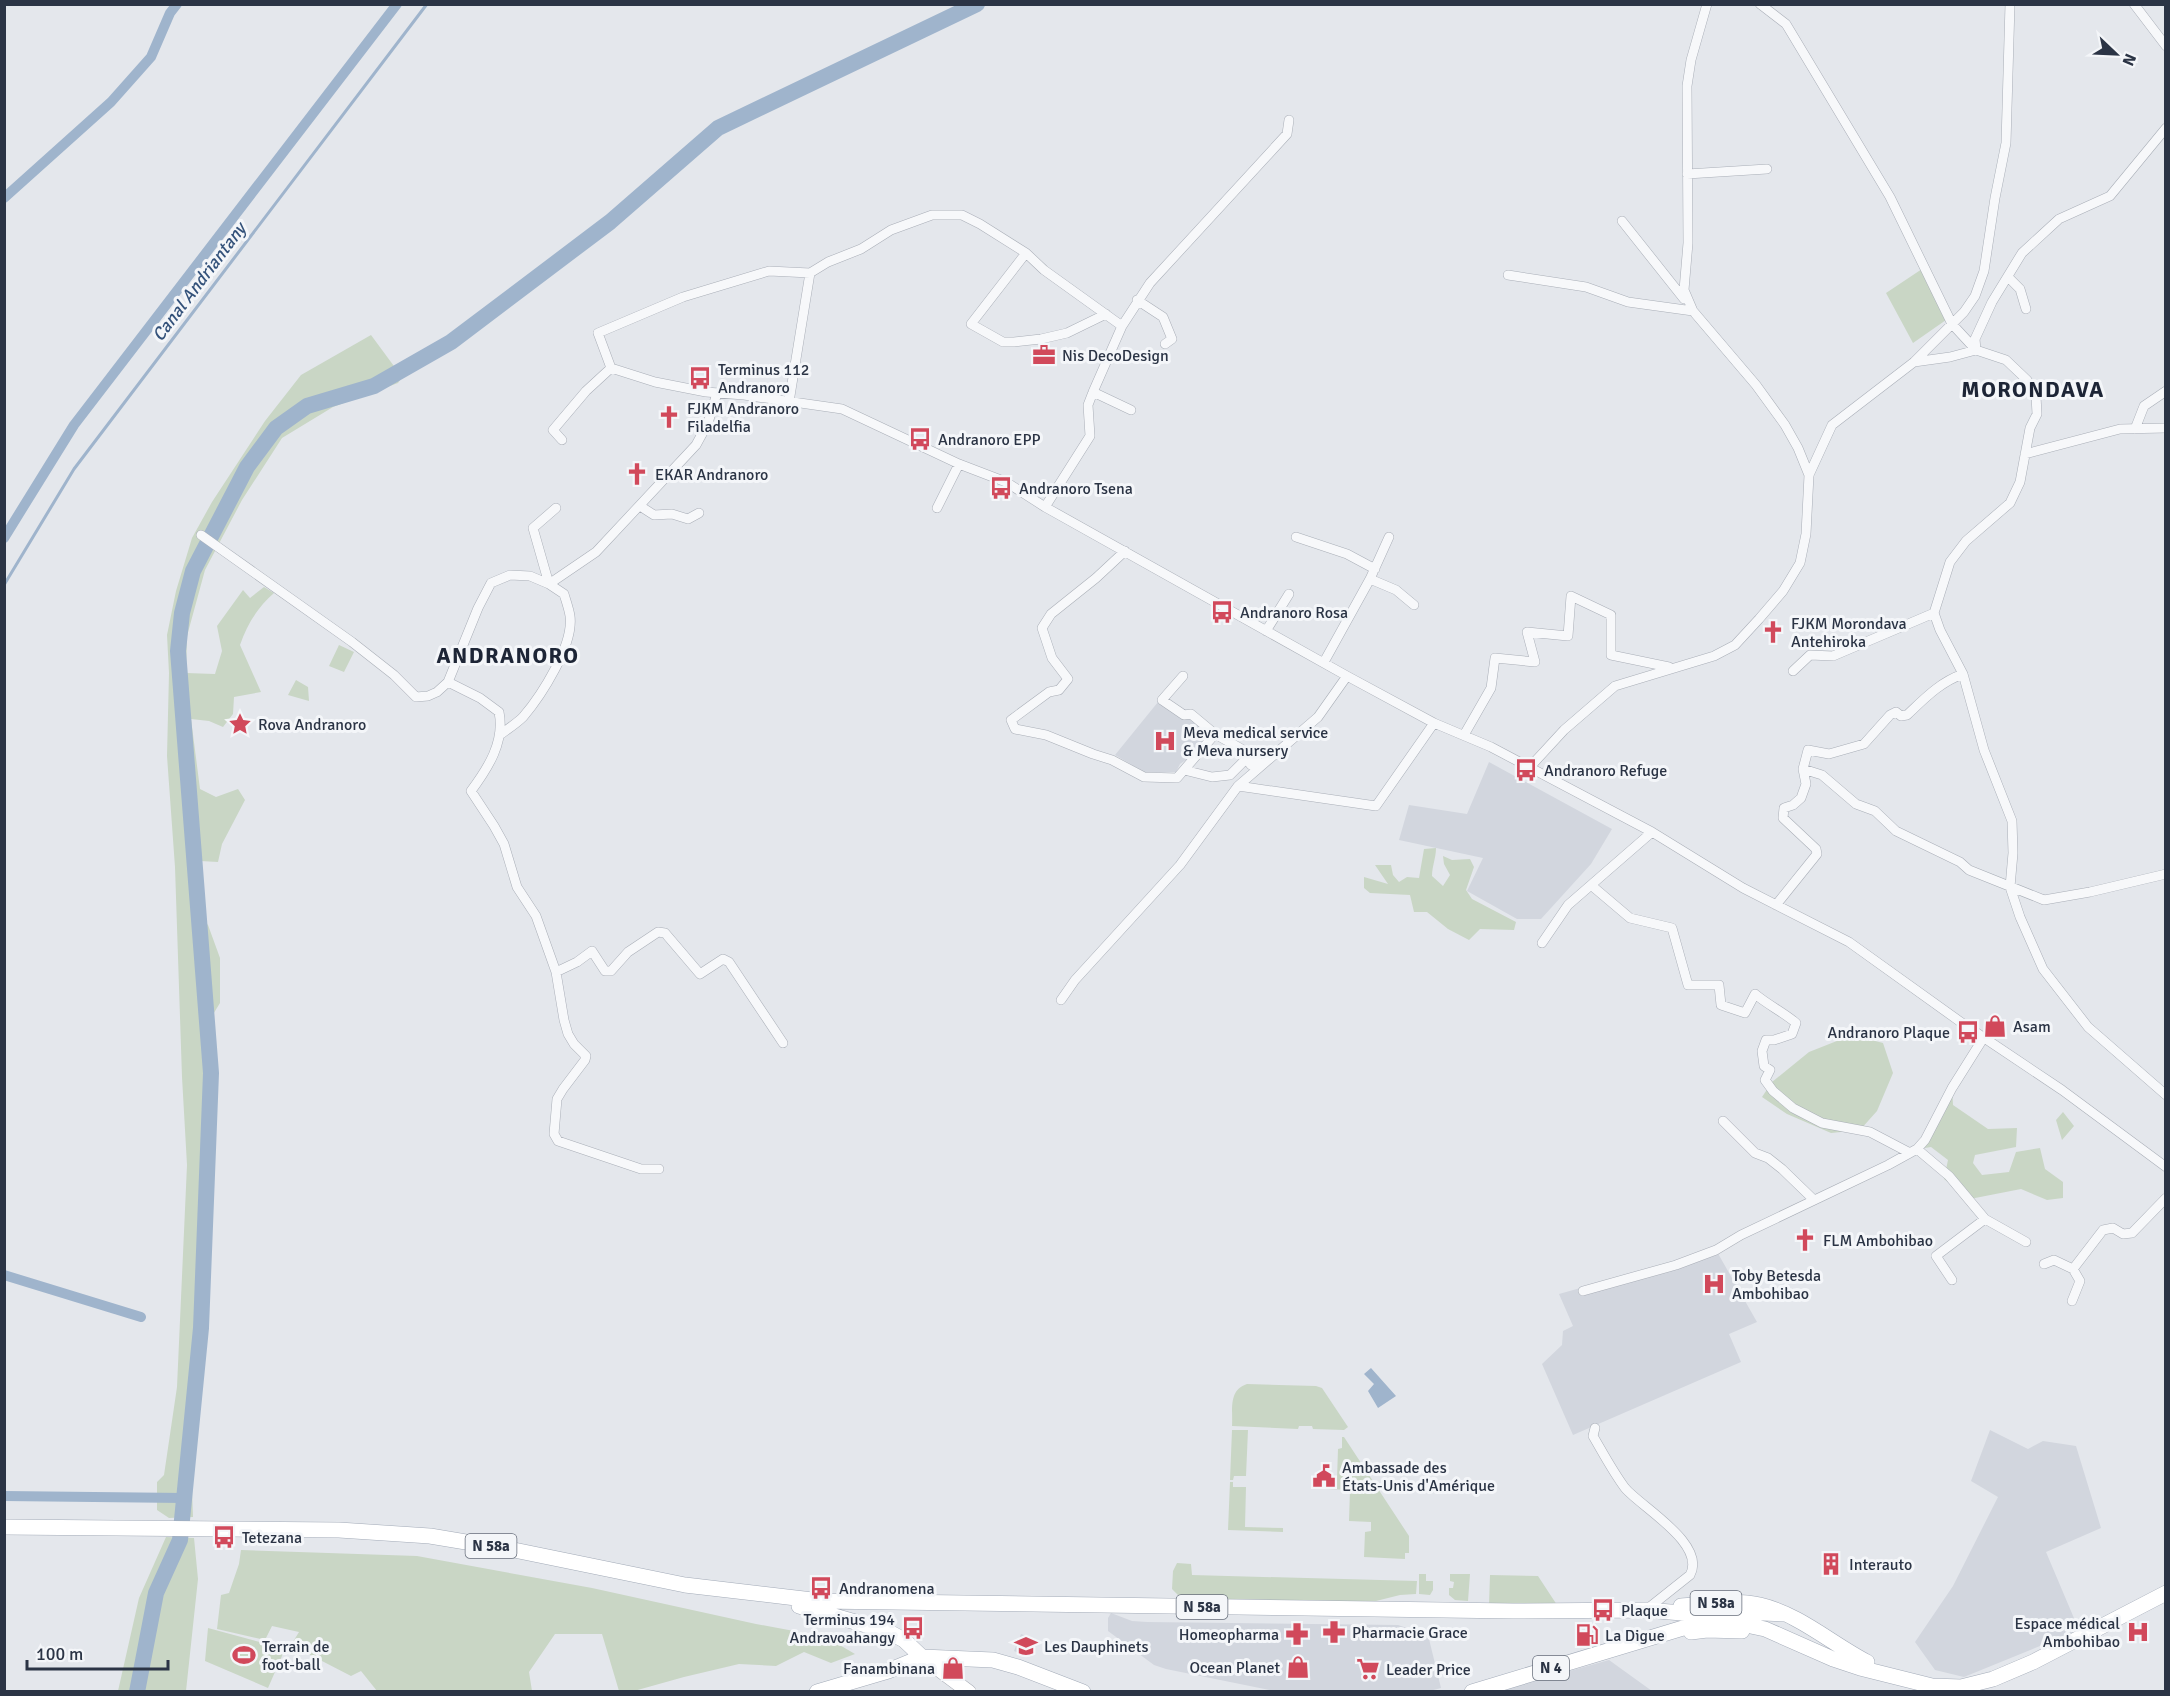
<svg xmlns="http://www.w3.org/2000/svg" width="2170" height="1696" font-family="Signika,sans-serif">
<rect width="100%" height="100%" fill="#e4e7ec"/>
<!-- built -->
<path fill="#d2d6de" d="M 1158,702 L 1183,719 L 1189,718 L 1210,735 L 1187,759 L 1180,764 L 1176,772 L 1144,772 L 1115,755 Z
M 1489,762 L 1612,829 L 1591,864 L 1541,919 L 1517,919 L 1467,891 L 1483,858 L 1399,840 L 1409,805 L 1467,814 Z
M 1716,1250 L 1757,1322 L 1729,1334 L 1741,1362 L 1573,1435 L 1542,1364 L 1562,1345 L 1563,1331 L 1573,1326 L 1559,1294 Z
M 1990,1430 L 2028,1449 L 2043,1441 L 2076,1446 L 2101,1528 L 2046,1552 L 2079,1630 L 1964,1677 L 1935,1670 L 1915,1642 L 1953,1586 L 1998,1497 L 1971,1481 Z
M 1111,1613 L 1132,1621 L 1147,1622 L 1398,1625 L 1428,1635 L 1441,1688 L 1426,1692 L 1274,1691 L 1166,1669 L 1154,1665 L 1108,1631 L 1108,1618 Z
M 1021,1634 L 1038,1640 L 1031,1657 L 1014,1651 Z
M 1609,1660 L 1652,1691 L 1494,1692 Z"/>
<!-- green -->
<path fill="#c9d6c5" d="M 1922,269 L 1946,320 L 1913,343 L 1886,293 Z
M 371,335 L 402,377 L 398,383 L 333,407 L 282,438 L 242,500 L 205,570 L 187,636 L 186,673 L 215,674 L 222,651 L 217,626 L 243,590 L 250,598 L 264,587 L 274,593 C 258,607 247,624 240,645 L 261,692 L 234,697 L 233,714 L 223,727 L 209,721 L 191,719 L 200,789 L 216,797 L 238,789 L 245,800 L 222,844 L 218,862 L 200,861 L 199,892 L 201,918 L 208,925 L 220,958 L 220,1003 L 212,1016 L 211,1164 L 192,1490 L 193,1517 L 169,1518 L 157,1510 L 157,1482 L 164,1475 L 177,1387 L 187,1165 L 182,1077 L 175,867 L 167,756 L 169,673 L 167,635 L 176,591 L 192,538 L 212,502 L 265,421 L 301,375 Z
M 339,645 L 354,652 L 344,672 L 329,666 Z
M 296,680 L 308,687 L 309,701 L 288,695 Z
M 1436,848 C 1436,858 1432,866 1432,876 L 1443,886 L 1450,875 L 1444,864 L 1443,856 L 1452,860 L 1470,859 L 1474,867 L 1466,890 L 1472,899 L 1516,922 L 1514,930 L 1480,929 L 1469,940 L 1448,929 L 1427,912 L 1414,912 L 1410,895 L 1370,893 L 1364,888 L 1364,877 L 1388,884 L 1375,865 L 1391,865 L 1393,875 L 1399,882 L 1407,877 L 1419,878 L 1424,849 Z
M 1852,1035 L 1883,1043 L 1893,1073 L 1877,1111 L 1860,1130 L 1831,1133 L 1787,1114 L 1762,1097 L 1772,1082 L 1809,1052 Z
M 1952,1088 L 1953,1105 L 1988,1129 L 2017,1128 L 2016,1147 L 1975,1155 L 1973,1163 L 1982,1175 L 2009,1172 L 2016,1152 L 2040,1148 L 2045,1169 L 2063,1182 L 2063,1198 L 2047,1200 L 2021,1189 L 1970,1199 L 1944,1179 L 1948,1160 L 1931,1147 L 1919,1149 Z
M 2063,1112 L 2074,1126 L 2062,1140 L 2056,1120 Z
M 1247,1384 L 1316,1386 L 1322,1388 L 1348,1427 L 1344,1430 L 1313,1429 L 1312,1426 L 1299,1426 L 1298,1429 L 1232,1426 C 1233,1410 1228,1390 1247,1384 Z
M 1232,1430 L 1248,1430 L 1246,1476 L 1234,1476 L 1233,1480 L 1230,1480 Z
M 1342,1437 L 1344,1437 L 1409,1536 L 1409,1553 L 1405,1553 L 1405,1559 L 1364,1557 L 1365,1532 L 1371,1531 L 1371,1522 L 1349,1521 L 1350,1490 L 1328,1489 L 1328,1479 L 1337,1479 L 1338,1449 L 1342,1448 Z
M 1230,1482 L 1233,1482 L 1233,1487 L 1246,1487 L 1245,1527 L 1283,1528 L 1283,1532 L 1228,1530 Z
M 166,1537 L 194,1538 L 198,1579 L 186,1691 L 118,1691 L 139,1598 Z
M 241,1550 L 417,1556 L 592,1588 L 756,1624 L 826,1637 L 855,1654 L 831,1663 L 804,1652 L 776,1666 L 739,1664 L 684,1677 L 634,1691 L 619,1691 L 602,1634 L 555,1634 L 529,1672 L 532,1691 L 377,1691 L 361,1671 L 351,1676 L 291,1645 L 299,1632 L 272,1626 L 265,1640 L 217,1629 L 221,1595 L 229,1593 L 239,1564 Z
M 1177,1563 L 1191,1564 L 1192,1575 L 1417,1581 L 1416,1594 L 1400,1595 L 1368,1603 L 1206,1599 L 1178,1595 L 1172,1589 L 1173,1571 Z
M 1419,1574 L 1426,1574 L 1426,1581 L 1433,1581 L 1433,1590 L 1430,1595 L 1419,1594 Z
M 1450,1574 L 1470,1574 L 1468,1601 L 1455,1600 L 1449,1595 L 1449,1588 L 1453,1588 L 1454,1582 L 1450,1581 Z
M 1490,1575 L 1538,1576 L 1557,1605 L 1489,1605 Z
M 208,1628 L 285,1649 L 268,1688 L 205,1661 Z"/>
<!-- water -->
<path fill="#9fb4cc" d="M 1371,1368 L 1396,1396 L 1378,1408 L 1368,1391 L 1374,1384 L 1364,1374 Z"/>
<g fill="none" stroke-linecap="round" stroke-linejoin="round">
<!-- stream -->
<path stroke="#9fb4cc" stroke-width="3" d="M 4,585 L 74,469 L 427,4"/>
<!-- canal -->
<path stroke="#9fb4cc" stroke-width="10" d="M 4,198 L 111,102 L 151,57 L 170,13 L 177,4
M 4,538 L 74,425 L 397,4
M 4,1275 L 141,1317
M 4,1496 L 184,1498"/>
<!-- river -->
<path stroke="#9fb4cc" stroke-width="16" d="M 137,1692 L 156,1593 L 180,1540 L 201,1328 L 211,1073 L 178,651 L 182,613 L 193,571 L 247,467 L 276,428 L 307,406 L 374,386 L 451,342 L 610,222 L 718,128 L 977,4"/>
<!-- street casing -->
<g stroke="#a9aeb7" stroke-width="10">
<path id="street" d="M 1707,4 L 1691,60 L 1687,86 L 1688,243 L 1684,290 L 1693,311 L 1756,385 L 1785,425 L 1798,448 L 1809,475
M 1760,4 L 1786,24 L 1890,197 L 1952,324 L 1976,350 L 2006,360 L 2027,380 L 2036,396 L 2037,414 L 2030,428 L 2020,482 L 2010,503 L 1966,541 L 1950,562 L 1934,613 L 1940,630 L 1963,674 L 1984,750 L 2012,821 L 2013,853 L 2010,887 L 2020,917 L 2043,969 L 2088,1027 L 2166,1095
M 2134,4 L 2166,46
M 1687,174 L 1767,169
M 1622,221 L 1684,299
M 1026,253 L 971,324 L 1003,342 L 1014,342 L 1041,339 L 1067,333 L 1106,314
M 1508,275 L 1586,287 L 1628,302 L 1693,311
M 2008,277 L 2020,289 L 2026,309
M 1137,300 L 1163,317 L 1172,339 L 1165,344
M 1976,350 L 1975,339 L 1992,302 L 2022,253 L 2059,219 L 2110,196 L 2166,128
M 1914,362 L 1950,357 L 1976,350
M 611,368 L 598,333 L 683,297 L 769,271 L 810,273 L 828,262 L 861,249 L 891,230 L 932,215 L 962,215 L 980,224 L 1026,253 L 1044,270 L 1122,326
M 1093,392 L 1131,410
M 789,402 L 810,273
M 2135,429 L 2144,406 L 2166,391
M 562,440 L 553,430 L 586,391 L 611,368 L 655,382 L 706,392 L 744,395 L 842,409 L 959,464 L 1006,482 L 1045,507 L 1347,676 L 1434,723 L 1491,747 L 1652,832 L 1743,888 L 1849,942 L 1962,1023 L 2062,1090 L 2166,1167
M 2025,454 L 2120,429 L 2166,428
M 640,506 L 654,515 L 672,514 L 688,519 L 699,513
M 1045,507 L 1090,436 L 1088,405 L 1093,392 L 1122,326 L 1150,283 L 1287,134 L 1289,120
M 937,508 L 959,464
M 201,535 L 352,642 L 394,675 L 416,697 L 428,696 L 437,692 L 448,682 L 478,608 L 491,583 L 510,575 L 530,576 L 549,584 L 596,552 L 696,445 L 708,423 L 717,393
M 1296,537 L 1347,554 L 1375,569
M 1125,551 L 1096,578 L 1051,614 L 1042,628 L 1052,658 L 1068,679 L 1059,690 L 1049,692 L 1011,720 L 1015,729 L 1046,735 L 1093,754 L 1112,760 L 1144,777 L 1177,778 L 1215,734
M 1370,579 L 1396,590 L 1414,605
M 1266,631 L 1289,594
M 1324,662 L 1370,579 L 1389,537
M 1793,671 L 1810,655 L 1833,656 L 1934,613
M 1183,676 L 1162,700 L 1184,715 L 1191,714 L 1215,734 L 1247,752 L 1262,765
M 448,682 L 480,698 L 499,712 C 505,742 488,768 471,791 L 494,826 L 504,844 L 517,887 L 536,916 L 556,972 L 564,1020 L 568,1034 L 574,1044 L 586,1056 L 585,1060 L 563,1089 L 557,1099 L 554,1134 L 558,1141 L 641,1169 L 659,1169
M 501,734 C 508,729 517,723 523,717 C 541,696 574,645 570,616 C 569,609 566,601 564,594 L 549,584 L 533,528 L 556,508
M 1464,735 L 1491,688 L 1495,658 L 1535,662 L 1527,632 L 1568,636 L 1571,596 L 1611,615 L 1611,655 L 1669,667
M 1529,768 L 1564,730 L 1615,686 L 1714,656 L 1735,645 L 1759,619 L 1783,591 L 1800,563 L 1806,534 L 1809,475 L 1832,425 L 1914,362 L 1964,312 L 1975,296 L 1984,271 L 1995,198 L 2006,143 L 2010,4
M 1803,769 L 1822,775 L 1856,804 L 1875,811 L 1896,831 L 1960,862 L 1969,870 L 2044,900 L 2090,892 L 2166,874
M 1184,770 L 1212,777 L 1230,775 L 1246,759 L 1251,765 L 1262,765
M 1238,786 L 1376,806 L 1434,723
M 1591,885 L 1652,832
M 1776,905 L 1817,854 L 1816,849 L 1783,818 L 1784,808 L 1793,805 L 1801,798 L 1806,784 L 1803,769 L 1808,750 L 1829,754 L 1864,744 L 1890,715 L 1896,712 L 1901,716 L 1907,715 C 1924,699 1940,682 1963,674
M 1542,943 L 1568,905 L 1591,885 L 1630,918 L 1672,928 L 1688,985 L 1719,985 L 1721,1005 L 1745,1013 L 1755,994 C 1768,1005 1783,1012 1796,1023 L 1792,1034 L 1774,1040 L 1766,1040 L 1762,1051 L 1764,1066 L 1770,1070 L 1765,1080 L 1773,1091 L 1793,1108 L 1822,1123 L 1870,1132 L 1910,1153
M 556,972 L 577,962 L 592,951 L 605,971 L 611,971 L 628,952 L 658,932 L 665,933 L 700,974 L 723,959 L 729,962 L 783,1043
M 1061,1000 L 1075,980 L 1180,865 L 1238,786 L 1318,717 L 1347,676
M 1723,1121 L 1755,1153 L 1768,1158 L 1782,1169 L 1814,1200
M 1917,1149 L 1949,1176 L 1985,1219 L 2026,1242
M 2044,1264 L 2054,1260 L 2073,1269 L 2103,1230 L 2113,1228 L 2123,1234 L 2132,1233 L 2166,1198
M 1952,1280 L 1936,1256 L 1985,1219
M 1583,1291 L 1676,1265 L 1716,1250 L 1741,1235 L 1888,1165 L 1917,1149 L 1925,1140 L 1952,1088 L 1984,1037
M 2072,1301 L 2080,1281 L 2073,1269
M 1595,1428 L 1593,1436 C 1603,1453 1613,1472 1625,1488 C 1641,1507 1707,1544 1690,1575 L 1646,1610"/>
</g>
<!-- secondary casing -->
<g stroke="#a9aeb7" stroke-width="15">
<path id="secondary" d="M 922,1657 L 969,1692"/>
</g>
<!-- primary casing -->
<g stroke="#a3abb8" stroke-width="16">
<path id="primary" d="M 4,1527 L 339,1530 L 430,1536 L 514,1550 L 685,1585 L 821,1601 L 1513,1611 L 1646,1610 L 1694,1614 L 1765,1629 L 1833,1659 L 1860,1668 L 1932,1686 L 1961,1687 L 1993,1679 L 2033,1662 L 2166,1593
M 799,1606 L 887,1631 L 904,1640 L 922,1657
M 1681,1606 C 1707,1604 1734,1599 1760,1605 C 1799,1614 1832,1644 1867,1662
M 1691,1632 L 1707,1630 L 1742,1631
M 817,1692 L 888,1671 L 922,1657 L 993,1660 L 1018,1667 L 1083,1692
M 1472,1692 L 1716,1618 L 1741,1612 L 1785,1614"/>
</g>
<!-- street -->
<use href="#street" stroke="#f7f8fa" stroke-width="9"/>
<!-- secondary -->
<use href="#secondary" stroke="#fff" stroke-width="14"/>
<!-- primary -->
<use href="#primary" stroke="#fff" stroke-width="15"/>
</g>
<!-- icons -->
<defs>
<g id="office-bare" transform="scale(1.8)"><path d="M-6-3h4V-5.5h4V-3h4V5H-6ZM-1-4.5V-3h2v-1.5ZM-6 0V1H6V0Z" fill="#d1495b" stroke="#f4f6f9" stroke-width="2.5" paint-order="stroke"/></g>
<g id="bus-bare" transform="scale(1.8)"><path d="M-5-6H5V4H4V6H2V4H-2V6H-4V4H-5ZM-3.5-4V0h7V-4ZM-3.5 1.2v1.5H-2V1.2ZM2 1.2v1.5H3.5V1.2Z" fill="#d1495b" stroke="#f4f6f9" stroke-width="2.5" paint-order="stroke"/></g>
<g id="church-bare" transform="scale(1.8)"><path d="M-1.2-6h2.4v3.5h3.3v2.4h-3.3V6h-2.4V-.1h-3.3v-2.4h3.3Z" fill="#d1495b" stroke="#f4f6f9" stroke-width="2.5" paint-order="stroke"/></g>
<g id="sight-bare" transform="scale(1.8)"><path d="M0-6L1.8-2.2L6-1.7L2.9 1.2L3.7 5.4L0 3.3L-3.7 5.4L-2.9 1.2L-6-1.7L-1.8-2.2Z" fill="#d1495b" stroke="#f4f6f9" stroke-width="2.5" paint-order="stroke"/></g>
<g id="hospital-bare" transform="scale(1.8)"><path d="M-5-5h3v3.5h4V-5h3V5h-3V1.5h-4V5h-3Z" fill="#d1495b" stroke="#f4f6f9" stroke-width="2.5" paint-order="stroke"/></g>
<g id="shop-bare" transform="scale(1.8)"><path d="M-5-2.5h2.3a2.7 3.5 0 0 1 5.4 0H5L5.5 6h-11ZM-1.5-2.5h3a1.5 2.3 0 0 0-3 0Z" fill="#d1495b" stroke="#f4f6f9" stroke-width="2.5" paint-order="stroke"/></g>
<g id="civic-bare" transform="scale(1.8)"><path d="M-.6-6.5H3V-4.5H.6V-3L4-1V1h2V6H-6V1h2V-1L-.6-3ZM-1.2 2.5V6h2.4V2.5Z" fill="#d1495b" stroke="#f4f6f9" stroke-width="2.5" paint-order="stroke"/></g>
<g id="building-bare" transform="scale(1.8)"><path d="M-4-6H4V6H1V3H-1V6H-4ZM-2.5-4.3h1.7v1.8h-1.7ZM.8-4.3h1.7v1.8H.8ZM-2.5-1h1.7V.8h-1.7ZM.8-1h1.7V.8H.8Z" fill="#d1495b" stroke="#f4f6f9" stroke-width="2.5" paint-order="stroke"/></g>
<g id="pharmacy-bare" transform="scale(1.8)"><path d="M-2-6h4v4h4v4h-4v4h-4v-4h-4v-4h4Z" fill="#d1495b" stroke="#f4f6f9" stroke-width="2.5" paint-order="stroke"/></g>
<g id="fuel-bare" transform="scale(1.8)"><path d="M-5.5-6h7V0h2V4h1.3V-2.5L3-4.5l.8-.8L6-3V5H2.5V1h-1V6h-7ZM-4.2-4.7v3.2H.2V-4.7Z" fill="#d1495b" stroke="#f4f6f9" stroke-width="2.5" paint-order="stroke"/></g>
<g id="school-bare" transform="scale(1.8)"><path d="M0-5L7-2L0 1L-7-2ZM-4 1L0 2.5L4 1V4Q0 6-4 4Z" fill="#d1495b" stroke="#f4f6f9" stroke-width="2.5" paint-order="stroke"/></g>
<g id="stadium-bare" transform="scale(1.8)"><path d="M0-5a6.5 5 0 1 0 0 10a6.5 5 0 1 0 0-10ZM-3.5-1.8h7v3.6h-7Z" fill="#d1495b" stroke="#f4f6f9" stroke-width="2.5" paint-order="stroke"/></g>
<g id="supermarket-bare" transform="scale(1.8)"><path d="M-6-5.5h2.5l.6 2H6L4.5 2H-2.5L-4.4-4H-6ZM-1.5 3.2a1.3 1.3 0 1 0 .1 0ZM3 3.2a1.3 1.3 0 1 0 .1 0Z" fill="#d1495b" stroke="#f4f6f9" stroke-width="2.5" paint-order="stroke"/></g>
</defs>
<g fill-rule="evenodd">
<use href="#office-bare" x="1044" y="355"/>
<use href="#bus-bare" x="700" y="378"/>
<use href="#church-bare" x="669" y="417"/>
<use href="#bus-bare" x="920" y="439"/>
<use href="#church-bare" x="637" y="474"/>
<use href="#bus-bare" x="1001" y="488"/>
<use href="#bus-bare" x="1222" y="612"/>
<use href="#church-bare" x="1773" y="632"/>
<use href="#sight-bare" x="240" y="724"/>
<use href="#hospital-bare" x="1165" y="741"/>
<use href="#bus-bare" x="1526" y="770"/>
<use href="#shop-bare" x="1995" y="1026"/>
<use href="#bus-bare" x="1968" y="1032"/>
<use href="#church-bare" x="1805" y="1240"/>
<use href="#hospital-bare" x="1714" y="1284"/>
<use href="#civic-bare" x="1324" y="1476"/>
<use href="#bus-bare" x="224" y="1537"/>
<use href="#building-bare" x="1831" y="1564"/>
<use href="#bus-bare" x="821" y="1588"/>
<use href="#bus-bare" x="1603" y="1610"/>
<use href="#bus-bare" x="913" y="1628"/>
<use href="#pharmacy-bare" x="1334" y="1632"/>
<use href="#hospital-bare" x="2138" y="1632"/>
<use href="#pharmacy-bare" x="1297" y="1634"/>
<use href="#fuel-bare" x="1587" y="1635"/>
<use href="#school-bare" x="1026" y="1646"/>
<use href="#stadium-bare" x="244" y="1655"/>
<use href="#shop-bare" x="1298" y="1667"/>
<use href="#shop-bare" x="953" y="1668"/>
<use href="#supermarket-bare" x="1368" y="1669"/>
</g>
<g text-anchor="middle" stroke-width="6" stroke-linejoin="round" paint-order="stroke">
<!-- shield labels -->
<g fill="#f4f6f9" stroke="#676e7b" stroke-width="1.5">
<rect x="465.5" y="1534" width="51" height="24" rx="4.5"/>
<rect x="1690.5" y="1591" width="51" height="24" rx="4.5"/>
<rect x="1176.5" y="1595" width="51" height="24" rx="4.5"/>
<rect x="1533" y="1656" width="36" height="24" rx="4.5"/>
</g>
<g font-size="15" font-weight="bold" fill="#2b3445">
<text x="491" y="1551">N 58a</text>
<text x="1716" y="1608">N 58a</text>
<text x="1202" y="1612">N 58a</text>
<text x="1551" y="1673">N 4</text>
</g>
<!-- poi labels -->
<g font-size="16" fill="#2b3445" stroke="#f4f6f9" text-anchor="start">
<text x="1062" y="361">Nis DecoDesign</text>
<text x="718" y="375">Terminus 112<tspan x="718" dy="18">Andranoro</tspan></text>
<text x="687" y="414">FJKM Andranoro<tspan x="687" dy="18">Filadelfia</tspan></text>
<text x="938" y="445">Andranoro EPP</text>
<text x="655" y="480">EKAR Andranoro</text>
<text x="1019" y="494">Andranoro Tsena</text>
<text x="1240" y="618">Andranoro Rosa</text>
<text x="1791" y="629">FJKM Morondava<tspan x="1791" dy="18">Antehiroka</tspan></text>
<text x="258" y="730">Rova Andranoro</text>
<text x="1183" y="738">Meva medical service<tspan x="1183" dy="18">&amp; Meva nursery</tspan></text>
<text x="1544" y="776">Andranoro Refuge</text>
<text x="2013" y="1032">Asam</text>
<text x="1950" y="1038" text-anchor="end">Andranoro Plaque</text>
<text x="1823" y="1246">FLM Ambohibao</text>
<text x="1732" y="1281">Toby Betesda<tspan x="1732" dy="18">Ambohibao</tspan></text>
<text x="1342" y="1473">Ambassade des<tspan x="1342" dy="18">États-Unis d'Amérique</tspan></text>
<text x="242" y="1543">Tetezana</text>
<text x="1849" y="1570">Interauto</text>
<text x="839" y="1594">Andranomena</text>
<text x="1621" y="1616">Plaque</text>
<text x="895" y="1625" text-anchor="end">Terminus 194<tspan x="895" dy="18">Andravoahangy</tspan></text>
<text x="2120" y="1629" text-anchor="end">Espace médical<tspan x="2120" dy="18">Ambohibao</tspan></text>
<text x="1352" y="1638">Pharmacie Grace</text>
<text x="1279" y="1640" text-anchor="end">Homeopharma</text>
<text x="1605" y="1641">La Digue</text>
<text x="262" y="1652">Terrain de<tspan x="262" dy="18">foot-ball</tspan></text>
<text x="1044" y="1652">Les Dauphinets</text>
<text x="1280" y="1673" text-anchor="end">Ocean Planet</text>
<text x="935" y="1674" text-anchor="end">Fanambinana</text>
<text x="1386" y="1675">Leader Price</text>
</g>
<!-- water labels -->
<g font-size="18" font-style="italic" fill="#34527a" stroke="#f4f6f9">
<text transform="translate(199 282) rotate(-53)" y="6">Canal Andriantany</text>
</g>
<!-- district labels -->
<g font-size="22" font-weight="bold" letter-spacing="1.5" fill="#1d2536" stroke="#f4f6f9">
<text x="2033" y="397">MORONDAVA</text>
<text x="508" y="663">ANDRANORO</text>
</g>
</g>
<!-- border -->
<rect width="2170" height="1696" fill="none" stroke="#2b3445" stroke-width="12"/>
<!-- north arrow -->
<g transform="translate(2116 54) rotate(113)" stroke="#f4f6f9" stroke-width="4.5" paint-order="stroke">
<path d="M0-4.5L10 22L0 15L-10 22Z" fill="#2b3445"/>
<text y="-9" font-size="16" font-weight="bold" text-anchor="middle" fill="#2b3445">N</text>
</g>
<!-- scale -->
<path d="M27 1660v9h141v-9" fill="none" stroke="#2b3445" stroke-width="3"/>
<text x="36" y="1660" font-size="18" fill="#2b3445" stroke="#f4f6f9" stroke-width="4.5" paint-order="stroke">100 m</text>
</svg>
